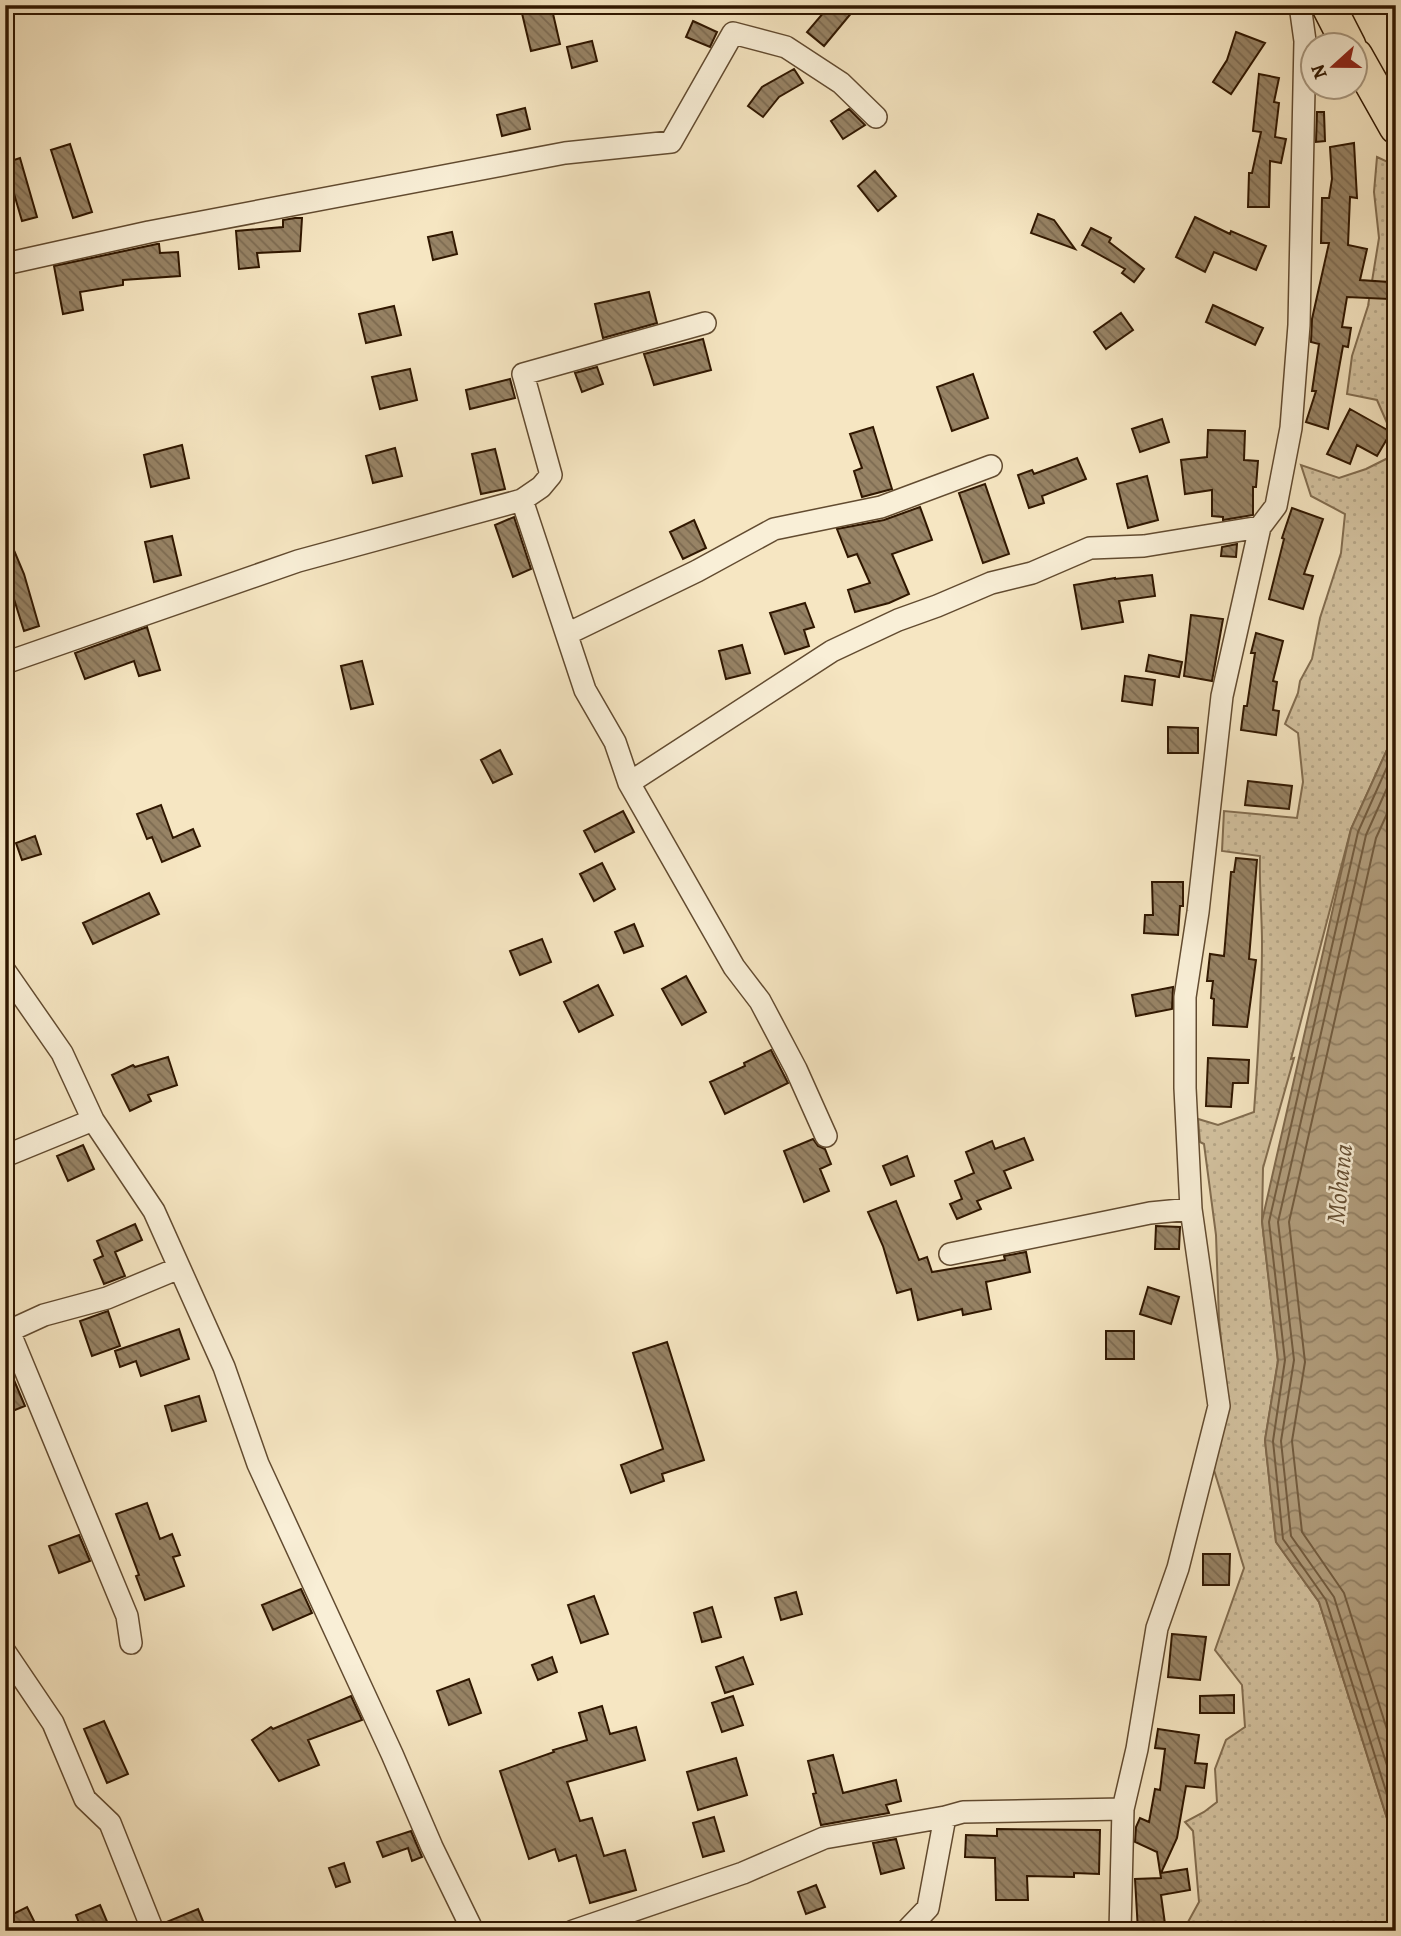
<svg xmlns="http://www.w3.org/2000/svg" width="1401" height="1936" font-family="Alegreya,serif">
<defs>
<pattern id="grass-dots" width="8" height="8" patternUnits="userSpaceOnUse" patternTransform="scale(1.75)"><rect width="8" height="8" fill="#d4c3a1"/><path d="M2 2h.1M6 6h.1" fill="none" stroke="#b6a789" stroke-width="1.8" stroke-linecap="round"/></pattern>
<pattern id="water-waves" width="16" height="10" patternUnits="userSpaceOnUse" patternTransform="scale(1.75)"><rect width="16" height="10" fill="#b3a080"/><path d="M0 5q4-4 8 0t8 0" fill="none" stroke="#928166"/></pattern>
<pattern id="building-back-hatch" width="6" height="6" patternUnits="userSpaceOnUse" patternTransform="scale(1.75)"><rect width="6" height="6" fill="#978365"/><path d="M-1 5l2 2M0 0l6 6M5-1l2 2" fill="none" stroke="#7c6a51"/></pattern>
</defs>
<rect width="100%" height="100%" fill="#f6e6c2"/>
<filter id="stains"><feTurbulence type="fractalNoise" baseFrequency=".00286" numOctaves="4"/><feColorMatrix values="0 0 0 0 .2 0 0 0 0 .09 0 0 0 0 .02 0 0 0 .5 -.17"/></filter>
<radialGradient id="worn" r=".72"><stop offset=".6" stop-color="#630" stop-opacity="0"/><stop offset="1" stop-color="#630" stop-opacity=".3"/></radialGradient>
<!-- grass -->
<path fill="url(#grass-dots)" stroke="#826d50" stroke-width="2" d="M 1377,157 L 1388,162 L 1396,169 L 1396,730 L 1351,829 L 1291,1059 L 1294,1058 L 1263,1168 L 1262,1221 L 1278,1361 L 1265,1440 L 1276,1542 L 1319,1602 L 1396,1847 L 1396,1931 L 1192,1931 L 1188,1922 L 1199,1902 L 1193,1831 L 1185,1822 L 1204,1812 L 1217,1802 L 1215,1769 L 1226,1740 L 1245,1727 L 1242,1685 L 1215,1650 L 1244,1568 L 1214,1470 L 1227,1393 L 1219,1320 L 1216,1235 L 1204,1144 L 1200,1142 L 1198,1119 L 1218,1125 L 1254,1112 C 1258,1056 1262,1000 1262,943 C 1262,914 1259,885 1260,856 L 1222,851 L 1224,811 L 1297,818 L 1303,782 L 1298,733 L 1285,724 L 1298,693 L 1300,681 L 1312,659 L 1320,618 L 1341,553 L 1345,514 L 1311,496 L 1301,465 L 1339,478 L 1366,469 L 1390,457 L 1391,432 L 1377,400 L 1347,394 L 1352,356 L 1368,306 L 1379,238 L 1374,192 Z"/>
<!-- water -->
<path fill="url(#water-waves)" stroke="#7f694d" stroke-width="2" d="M 1396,730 L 1396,1847 L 1319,1602 L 1276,1542 L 1265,1440 L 1278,1361 L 1262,1221 L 1351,829 Z"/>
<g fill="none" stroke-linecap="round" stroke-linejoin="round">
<!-- shore -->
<path stroke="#725c40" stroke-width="2" d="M 1396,747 L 1358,832 L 1269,1222 L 1285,1360 L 1273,1441 L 1283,1539 L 1326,1600 L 1396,1823
M 1396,768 L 1366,835 L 1278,1222 L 1294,1360 L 1281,1441 L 1291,1536 L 1334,1597 L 1396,1794
M 1396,794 L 1376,838 L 1289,1222 L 1305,1362 L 1292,1441 L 1302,1532 L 1344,1593 L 1396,1758"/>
</g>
<!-- building -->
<path fill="url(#building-back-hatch)" stroke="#301700" stroke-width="2" d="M 520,5 L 551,5 L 560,44 L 531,51 Z
M 830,5 L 858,5 L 824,46 L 807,32 Z
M 693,21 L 717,32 L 710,47 L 686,37 Z
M 1236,32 L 1265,43 L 1231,94 L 1213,82 L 1227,60 Z
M 592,41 L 597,61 L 572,68 L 567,47 Z
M 794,69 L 803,83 L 779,97 L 763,117 L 748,106 L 762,87 Z
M 1259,74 L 1279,78 L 1274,102 L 1279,103 L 1275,137 L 1286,139 L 1281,163 L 1270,161 L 1269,207 L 1248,207 L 1249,173 L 1252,173 L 1261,132 L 1253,131 Z
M 525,108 L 530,129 L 502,136 L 497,115 Z
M 849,109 L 865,125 L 843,139 L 831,121 Z
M 1317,112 L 1324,112 L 1325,141 L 1316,142 Z
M 1354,143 L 1357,198 L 1350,197 L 1348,245 L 1367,249 L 1360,280 L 1389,282 L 1389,299 L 1347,297 L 1342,327 L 1351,328 L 1348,347 L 1343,346 L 1328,429 L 1306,422 L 1316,391 L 1312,391 L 1319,344 L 1311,342 L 1312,319 L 1329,243 L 1321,243 L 1322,198 L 1329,198 L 1332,179 L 1330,147 Z
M 70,144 L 92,212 L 73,218 L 51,150 Z
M 20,158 L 37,217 L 22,221 L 5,163 Z
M 875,171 L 896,196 L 878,211 L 858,186 Z
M 1038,214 L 1054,220 L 1075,249 L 1031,233 Z
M 1195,217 L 1230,234 L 1231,231 L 1266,246 L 1256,270 L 1214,252 L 1205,272 L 1176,257 Z
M 295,218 L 302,218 L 300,251 L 257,253 L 259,267 L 239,269 L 236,231 L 283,227 L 283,220 Z
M 1091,228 L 1111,238 L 1109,242 L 1144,269 L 1134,282 L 1122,273 L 1125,269 L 1082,245 Z
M 452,232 L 457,254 L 433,260 L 428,237 Z
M 157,244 L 159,244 L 160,253 L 178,252 L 180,276 L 123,280 L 123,285 L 80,292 L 83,310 L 63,314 L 54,266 Z
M 649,292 L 657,323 L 603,338 L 595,304 Z
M 1213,305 L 1263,328 L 1255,345 L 1206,322 Z
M 394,306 L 401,335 L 366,343 L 359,314 Z
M 1121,313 L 1133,330 L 1106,349 L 1094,332 Z
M 703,339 L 711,370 L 654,385 L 644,354 Z
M 597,367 L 603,384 L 582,392 L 575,373 Z
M 410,369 L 417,400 L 380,409 L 372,377 Z
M 973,374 L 988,418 L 952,431 L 937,387 Z
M 510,379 L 515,398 L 470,409 L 466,390 Z
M 1350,409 L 1391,432 L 1377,456 L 1357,445 L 1350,464 L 1327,454 Z
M 1162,419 L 1169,442 L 1140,452 L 1132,429 Z
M 873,427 L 892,489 L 862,497 L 854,471 L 862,468 L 850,434 Z
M 1208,430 L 1245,431 L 1244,460 L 1258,461 L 1256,487 L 1253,487 L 1253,515 L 1223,520 L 1223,517 L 1212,516 L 1212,490 L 1185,494 L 1181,460 L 1207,457 Z
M 182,445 L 189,478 L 151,487 L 144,455 Z
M 395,448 L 402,476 L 373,483 L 366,456 Z
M 495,449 L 505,489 L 481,494 L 472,454 Z
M 1077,458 L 1086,479 L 1042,496 L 1044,503 L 1029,508 L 1018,475 L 1032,470 L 1034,474 Z
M 1147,476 L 1158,520 L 1128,528 L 1117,484 Z
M 985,484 L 1009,554 L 983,563 L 959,493 Z
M 920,507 L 932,540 L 892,554 L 909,594 L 889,603 L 855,612 L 848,590 L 870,583 L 857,554 L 848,557 L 837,529 L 884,520 Z
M 1292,508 L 1323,519 L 1304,574 L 1313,576 L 1303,609 L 1269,599 L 1284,539 L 1282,538 Z
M 514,517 L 531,569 L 513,577 L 495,525 Z
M 694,520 L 706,548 L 683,559 L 670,532 Z
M 5,529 L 24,574 L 39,626 L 24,631 L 8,580 L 5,582 Z
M 172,536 L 181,575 L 154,582 L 145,542 Z
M 1237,544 L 1236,557 L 1221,556 L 1222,547 Z
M 1152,575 L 1155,596 L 1119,601 L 1123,622 L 1082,629 L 1074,585 L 1115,578 L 1115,579 Z
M 805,603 L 814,627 L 804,630 L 809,646 L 785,654 L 770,613 Z
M 1191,615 L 1223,619 L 1212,681 L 1184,676 Z
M 147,627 L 160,670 L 139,676 L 134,661 L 85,679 L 75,653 Z
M 1256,633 L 1283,641 L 1273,681 L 1277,682 L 1273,710 L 1279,711 L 1276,735 L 1241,730 L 1244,706 L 1247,706 L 1255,653 L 1251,653 Z
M 742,645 L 750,673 L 726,679 L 719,651 Z
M 1149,655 L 1182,662 L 1179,677 L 1146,671 Z
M 362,661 L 373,704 L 351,709 L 341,666 Z
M 1125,676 L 1155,680 L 1152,705 L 1122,701 Z
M 1168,727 L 1198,728 L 1198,753 L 1168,753 Z
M 500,750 L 512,774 L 493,783 L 481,760 Z
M 1248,781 L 1292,786 L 1289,809 L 1245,805 Z
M 161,805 L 173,838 L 193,829 L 200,846 L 162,862 L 152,837 L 147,839 L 137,814 Z
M 623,811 L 634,832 L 595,852 L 584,831 Z
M 35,836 L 41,854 L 22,860 L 16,843 Z
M 1236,858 L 1257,860 L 1249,959 L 1256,960 L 1247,1027 L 1213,1025 L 1214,999 L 1211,998 L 1213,981 L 1207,981 L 1210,954 L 1224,956 L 1231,872 L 1234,872 Z
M 602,863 L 615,889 L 594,901 L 580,874 Z
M 1152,882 L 1183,882 L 1183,906 L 1180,906 L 1178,935 L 1144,933 L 1145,915 L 1153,915 Z
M 149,893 L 159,914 L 93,944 L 83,923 Z
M 634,924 L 643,946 L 624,953 L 615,932 Z
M 542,939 L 551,962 L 520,975 L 510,951 Z
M 686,976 L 706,1012 L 682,1025 L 662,989 Z
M 598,985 L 613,1015 L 579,1032 L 564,1002 Z
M 1173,987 L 1172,1009 L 1136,1016 L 1132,995 Z
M 771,1050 L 788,1083 L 725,1114 L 710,1082 L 745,1066 L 744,1063 Z
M 168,1057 L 177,1085 L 148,1095 L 151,1101 L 130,1111 L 112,1075 L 133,1065 L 135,1067 Z
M 1208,1058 L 1249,1060 L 1248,1083 L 1233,1083 L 1231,1107 L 1206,1106 Z
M 1024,1138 L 1033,1160 L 1004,1171 L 1011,1188 L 977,1201 L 981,1209 L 957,1219 L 950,1204 L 962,1199 L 955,1181 L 974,1173 L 966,1152 L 992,1141 L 995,1149 Z
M 813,1139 L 818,1146 L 825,1149 L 831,1164 L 820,1169 L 829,1191 L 804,1202 L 784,1151 Z
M 83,1145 L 94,1169 L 68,1181 L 57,1156 Z
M 907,1156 L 914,1176 L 891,1185 L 883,1166 Z
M 896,1201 L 919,1260 L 927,1257 L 932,1272 L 1005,1260 L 1004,1256 L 1026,1252 L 1030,1272 L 986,1282 L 991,1309 L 963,1315 L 962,1309 L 918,1320 L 911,1289 L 897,1293 L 883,1246 L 868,1212 Z
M 135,1224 L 142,1240 L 115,1252 L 125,1276 L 104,1284 L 94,1260 L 103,1256 L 97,1241 Z
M 1156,1226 L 1180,1227 L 1179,1249 L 1155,1249 Z
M 1148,1287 L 1179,1297 L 1171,1324 L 1140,1314 Z
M 108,1311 L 120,1346 L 92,1356 L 80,1321 Z
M 179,1329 L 189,1359 L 141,1376 L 136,1361 L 120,1367 L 115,1351 Z
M 1106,1331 L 1134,1331 L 1134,1359 L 1106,1359 Z
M 667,1342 L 704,1460 L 662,1474 L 664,1481 L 631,1493 L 621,1465 L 663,1449 L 633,1353 Z
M 5,1359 L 25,1406 L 5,1414 Z
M 199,1396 L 206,1421 L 172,1431 L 165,1406 Z
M 147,1503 L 160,1539 L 172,1534 L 180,1555 L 173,1557 L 184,1586 L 145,1600 L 136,1576 L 139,1575 L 116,1514 Z
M 79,1535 L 90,1561 L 59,1573 L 49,1546 Z
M 1203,1554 L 1230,1554 L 1229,1585 L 1203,1585 Z
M 301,1589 L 312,1613 L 273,1630 L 262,1605 Z
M 796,1592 L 802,1614 L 781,1620 L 775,1598 Z
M 594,1596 L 608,1634 L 581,1643 L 568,1605 Z
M 712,1607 L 721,1637 L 702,1642 L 694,1613 Z
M 1172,1634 L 1206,1637 L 1200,1680 L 1168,1677 Z
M 552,1657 L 557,1672 L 538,1680 L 532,1665 Z
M 743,1657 L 753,1684 L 725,1693 L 716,1667 Z
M 469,1679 L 481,1713 L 449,1725 L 437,1691 Z
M 1234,1695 L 1234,1713 L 1200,1713 L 1200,1696 Z
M 351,1696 L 362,1720 L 308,1740 L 319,1765 L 279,1781 L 252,1740 L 271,1727 L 273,1729 Z
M 733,1696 L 743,1725 L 722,1732 L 712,1703 Z
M 602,1706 L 610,1734 L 636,1727 L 645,1760 L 567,1782 L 580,1821 L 592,1818 L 604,1856 L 625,1850 L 636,1890 L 590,1903 L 576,1855 L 559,1861 L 555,1849 L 529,1859 L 500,1771 L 554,1752 L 553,1750 L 587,1740 L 579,1713 Z
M 104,1721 L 128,1774 L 107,1783 L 84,1729 Z
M 1158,1729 L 1199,1735 L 1195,1763 L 1207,1764 L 1204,1788 L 1186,1786 L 1177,1838 L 1161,1873 L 1187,1869 L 1190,1890 L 1161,1895 L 1166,1931 L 1138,1931 L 1135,1879 L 1161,1878 L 1157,1852 L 1135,1842 L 1136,1827 L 1140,1818 L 1149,1822 L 1155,1789 L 1160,1790 L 1165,1749 L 1155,1748 Z
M 833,1755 L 843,1793 L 896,1780 L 901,1801 L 886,1805 L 889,1813 L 821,1825 L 813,1794 L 816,1793 L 808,1761 Z
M 736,1758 L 747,1795 L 698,1810 L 687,1772 Z
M 714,1817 L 724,1851 L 703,1857 L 693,1823 Z
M 997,1829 L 1100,1830 L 1099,1874 L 1074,1873 L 1074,1877 L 1027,1876 L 1028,1900 L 996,1900 L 995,1858 L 965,1857 L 966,1835 L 997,1836 Z
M 411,1831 L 422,1857 L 412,1861 L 408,1848 L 383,1857 L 377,1842 Z
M 896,1839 L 904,1868 L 881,1874 L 873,1843 Z
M 344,1863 L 350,1882 L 336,1887 L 329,1868 Z
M 816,1885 L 825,1907 L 806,1914 L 798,1892 Z
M 100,1905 L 111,1931 L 82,1931 L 76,1915 Z
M 27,1907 L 39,1931 L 5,1931 L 5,1918 Z
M 198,1909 L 207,1931 L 166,1931 L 164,1923 Z"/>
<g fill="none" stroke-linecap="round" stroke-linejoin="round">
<!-- minor casing -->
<g stroke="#624b30" stroke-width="24">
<path id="minor" d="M 5,264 L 149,232 L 565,153 L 671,142 L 733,33 L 786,47 L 841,83 L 876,117
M 522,500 L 541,487 L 551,475 L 523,374 L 705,323
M 567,634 L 697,571 L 774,529 L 881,507 L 991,466
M 5,663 L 298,561 L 522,500 L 585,690 L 615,742 L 629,783 L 734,967 L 760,1001 L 796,1069 L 826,1136
M 629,783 L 832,651 L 898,620 L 937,606 L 991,583 L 1032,573 L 1090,548 L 1144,546 L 1260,527
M 5,971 L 62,1053 L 93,1120 L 154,1211 L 224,1367 L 258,1464 L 392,1754 L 432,1847 L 473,1931
M 5,1156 L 93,1120
M 950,1254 L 1150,1213 L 1191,1209
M 131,1643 L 127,1616 L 9,1331 L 44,1315 L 107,1298 L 179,1268
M 5,1652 L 53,1723 L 85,1799 L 110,1823 L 153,1931
M 573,1931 L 743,1873 L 824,1838 L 945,1817
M 906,1931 L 928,1908 L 945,1817 L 963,1812 L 1123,1809
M 1120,1931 L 1123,1809 L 1137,1749 L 1157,1628 L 1178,1568 L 1219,1406 L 1191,1209 L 1185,1088 L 1185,997 L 1198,912 L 1222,696 L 1260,527 L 1276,506 L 1291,428 L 1299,325 L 1305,41 L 1300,5"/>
</g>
<!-- primary casing -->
<g stroke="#301700" stroke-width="36">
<path id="primary" d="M 1328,5 L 1349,46
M 1356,56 L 1396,127"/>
</g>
<!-- minor -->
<use href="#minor" stroke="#f9efd7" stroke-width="21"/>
<!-- primary -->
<use href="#primary" stroke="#f6e6c2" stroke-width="33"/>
</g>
<g text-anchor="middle" stroke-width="5" stroke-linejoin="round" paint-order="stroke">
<!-- water labels -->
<g font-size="26" font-style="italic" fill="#644e33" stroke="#f9efd7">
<text transform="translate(1339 1184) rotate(-84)" y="9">Mohana</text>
</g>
</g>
<!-- margin -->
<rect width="1401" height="1936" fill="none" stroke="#f6e6c2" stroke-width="28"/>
<rect x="7" y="7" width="1387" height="1922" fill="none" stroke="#301700" stroke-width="3.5"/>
<rect x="14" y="14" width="1373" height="1908" fill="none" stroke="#301700" stroke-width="2"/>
<!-- north arrow -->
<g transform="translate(1334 66) rotate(249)"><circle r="33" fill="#f9efd7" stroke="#a99981" stroke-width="2"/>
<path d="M0-5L12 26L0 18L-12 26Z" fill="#8f2418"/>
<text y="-10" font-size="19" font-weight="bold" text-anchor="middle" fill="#301700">N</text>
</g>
<rect width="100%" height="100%" filter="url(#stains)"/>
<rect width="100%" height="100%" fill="url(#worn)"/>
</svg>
